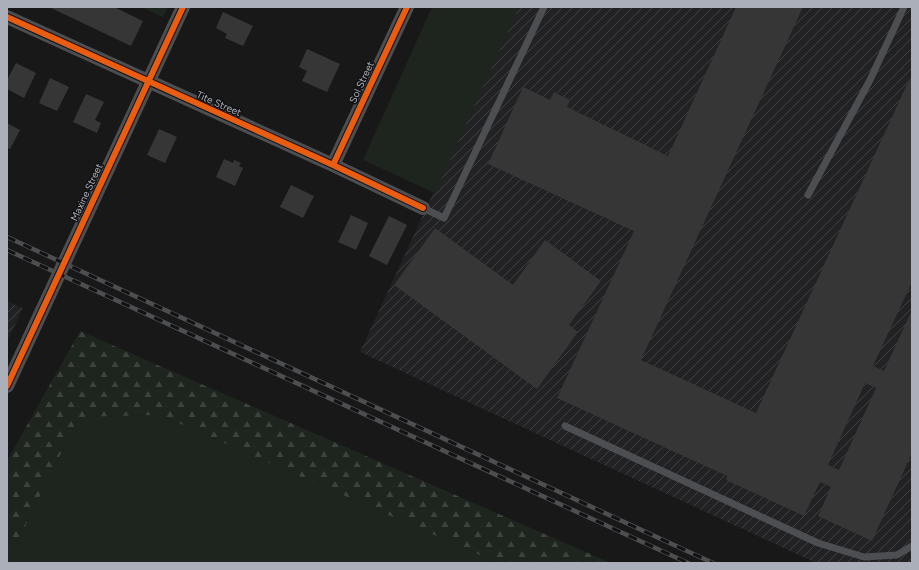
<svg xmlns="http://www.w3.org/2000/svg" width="919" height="570" font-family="Figtree,sans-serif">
<defs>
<pattern id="industrial-furrows" width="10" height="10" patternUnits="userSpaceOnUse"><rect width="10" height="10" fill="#222224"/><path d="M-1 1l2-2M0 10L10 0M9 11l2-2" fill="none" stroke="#3f4042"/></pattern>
<pattern id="forest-firs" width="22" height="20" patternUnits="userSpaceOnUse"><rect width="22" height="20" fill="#1e251f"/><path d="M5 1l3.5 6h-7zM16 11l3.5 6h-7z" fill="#3c423d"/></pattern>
</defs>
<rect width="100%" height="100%" fill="#181818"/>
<!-- industrial -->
<path fill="url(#industrial-furrows)" d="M 519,7 L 912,7 L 912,563 L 816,563 L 360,352 Z
M 7,301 L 23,308 L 7,342 Z"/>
<!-- green -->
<path fill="#1e251f" d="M 141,7 L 168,7 L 163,17 Z
M 432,7 L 519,7 L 435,193 L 363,160 Z
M 160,415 L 498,563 L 7,563 L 79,417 Z"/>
<!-- forest -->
<path fill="url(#forest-firs)" d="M 80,331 L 611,563 L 498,563 L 160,415 L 79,417 L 7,563 L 7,461 Z"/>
<!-- building -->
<path fill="#363637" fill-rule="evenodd" d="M 49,7 L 114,7 L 143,21 L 131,46 Z
M 736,7 L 803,7 L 641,360 L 756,413 L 909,80 L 912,81 L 912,282 L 873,366 L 884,371 L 912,310 L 912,453 L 872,541 L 818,516 L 831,487 L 820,482 L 804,516 L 726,480 L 727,476 L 557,398 L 634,231 L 488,164 L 523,87 L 550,100 L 554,92 L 570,100 L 567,107 L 668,156 ZM 865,383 L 876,388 L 839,470 L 828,465 Z
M 223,12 L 253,26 L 243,46 L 225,38 L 227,34 L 216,28 Z
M 307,49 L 340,64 L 327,92 L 302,81 L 307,71 L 299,67 Z
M 16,63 L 36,73 L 24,98 L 7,89 L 7,80 Z
M 50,78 L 69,87 L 57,111 L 39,103 Z
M 86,94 L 104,102 L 95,120 L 101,123 L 97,133 L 73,122 Z
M 7,123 L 20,130 L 10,149 L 7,148 Z
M 159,129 L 177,137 L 165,163 L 147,155 Z
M 224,159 L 233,163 L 234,160 L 241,163 L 239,166 L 243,168 L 235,186 L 216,177 Z
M 291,185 L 314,196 L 303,218 L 280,207 Z
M 351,215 L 368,223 L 356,250 L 338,242 Z
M 389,216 L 407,225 L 387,265 L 369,256 Z
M 435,228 L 513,285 L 545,240 L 601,281 L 569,325 L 578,332 L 537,389 L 394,285 Z"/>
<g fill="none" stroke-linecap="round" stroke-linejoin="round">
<!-- lane -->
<path stroke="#4c4e51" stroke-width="7" d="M 808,195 L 870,80 L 904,7
M 423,208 L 444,218 L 544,7
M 565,426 L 818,543 L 864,557 L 897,555 L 912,546"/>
<!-- street -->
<path stroke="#4c4e51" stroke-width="14" d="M 7,17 L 333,165 L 423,208
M 333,165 L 407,7
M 7,386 L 183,7"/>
<!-- rail casing -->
<g stroke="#4c4e50" stroke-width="4.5">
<path id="rail" d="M 7,237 L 713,563
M 7,250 L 688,563"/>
</g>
<!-- rail -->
<use href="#rail" stroke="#121214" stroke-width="3" stroke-dasharray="9" stroke-linecap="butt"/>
<!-- cycleway casing -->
<g stroke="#121214" stroke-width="8">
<path id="cycleway" d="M 7,17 L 333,165 L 423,208
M 333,165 L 407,7
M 7,386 L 183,7"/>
</g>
<!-- cycleway -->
<use href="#cycleway" stroke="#e95d12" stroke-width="6"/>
</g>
<g text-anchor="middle" stroke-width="3" stroke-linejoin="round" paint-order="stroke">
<!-- street labels -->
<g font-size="10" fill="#aaafb9" stroke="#121214">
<text transform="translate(361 82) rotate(-65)" y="4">Sol Street</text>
<text transform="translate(219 103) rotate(24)" y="4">Tite Street</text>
<text transform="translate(86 192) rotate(-65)" y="4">Maxine Street</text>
</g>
</g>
<!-- border -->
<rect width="919" height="570" fill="none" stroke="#aaafb9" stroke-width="16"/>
</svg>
